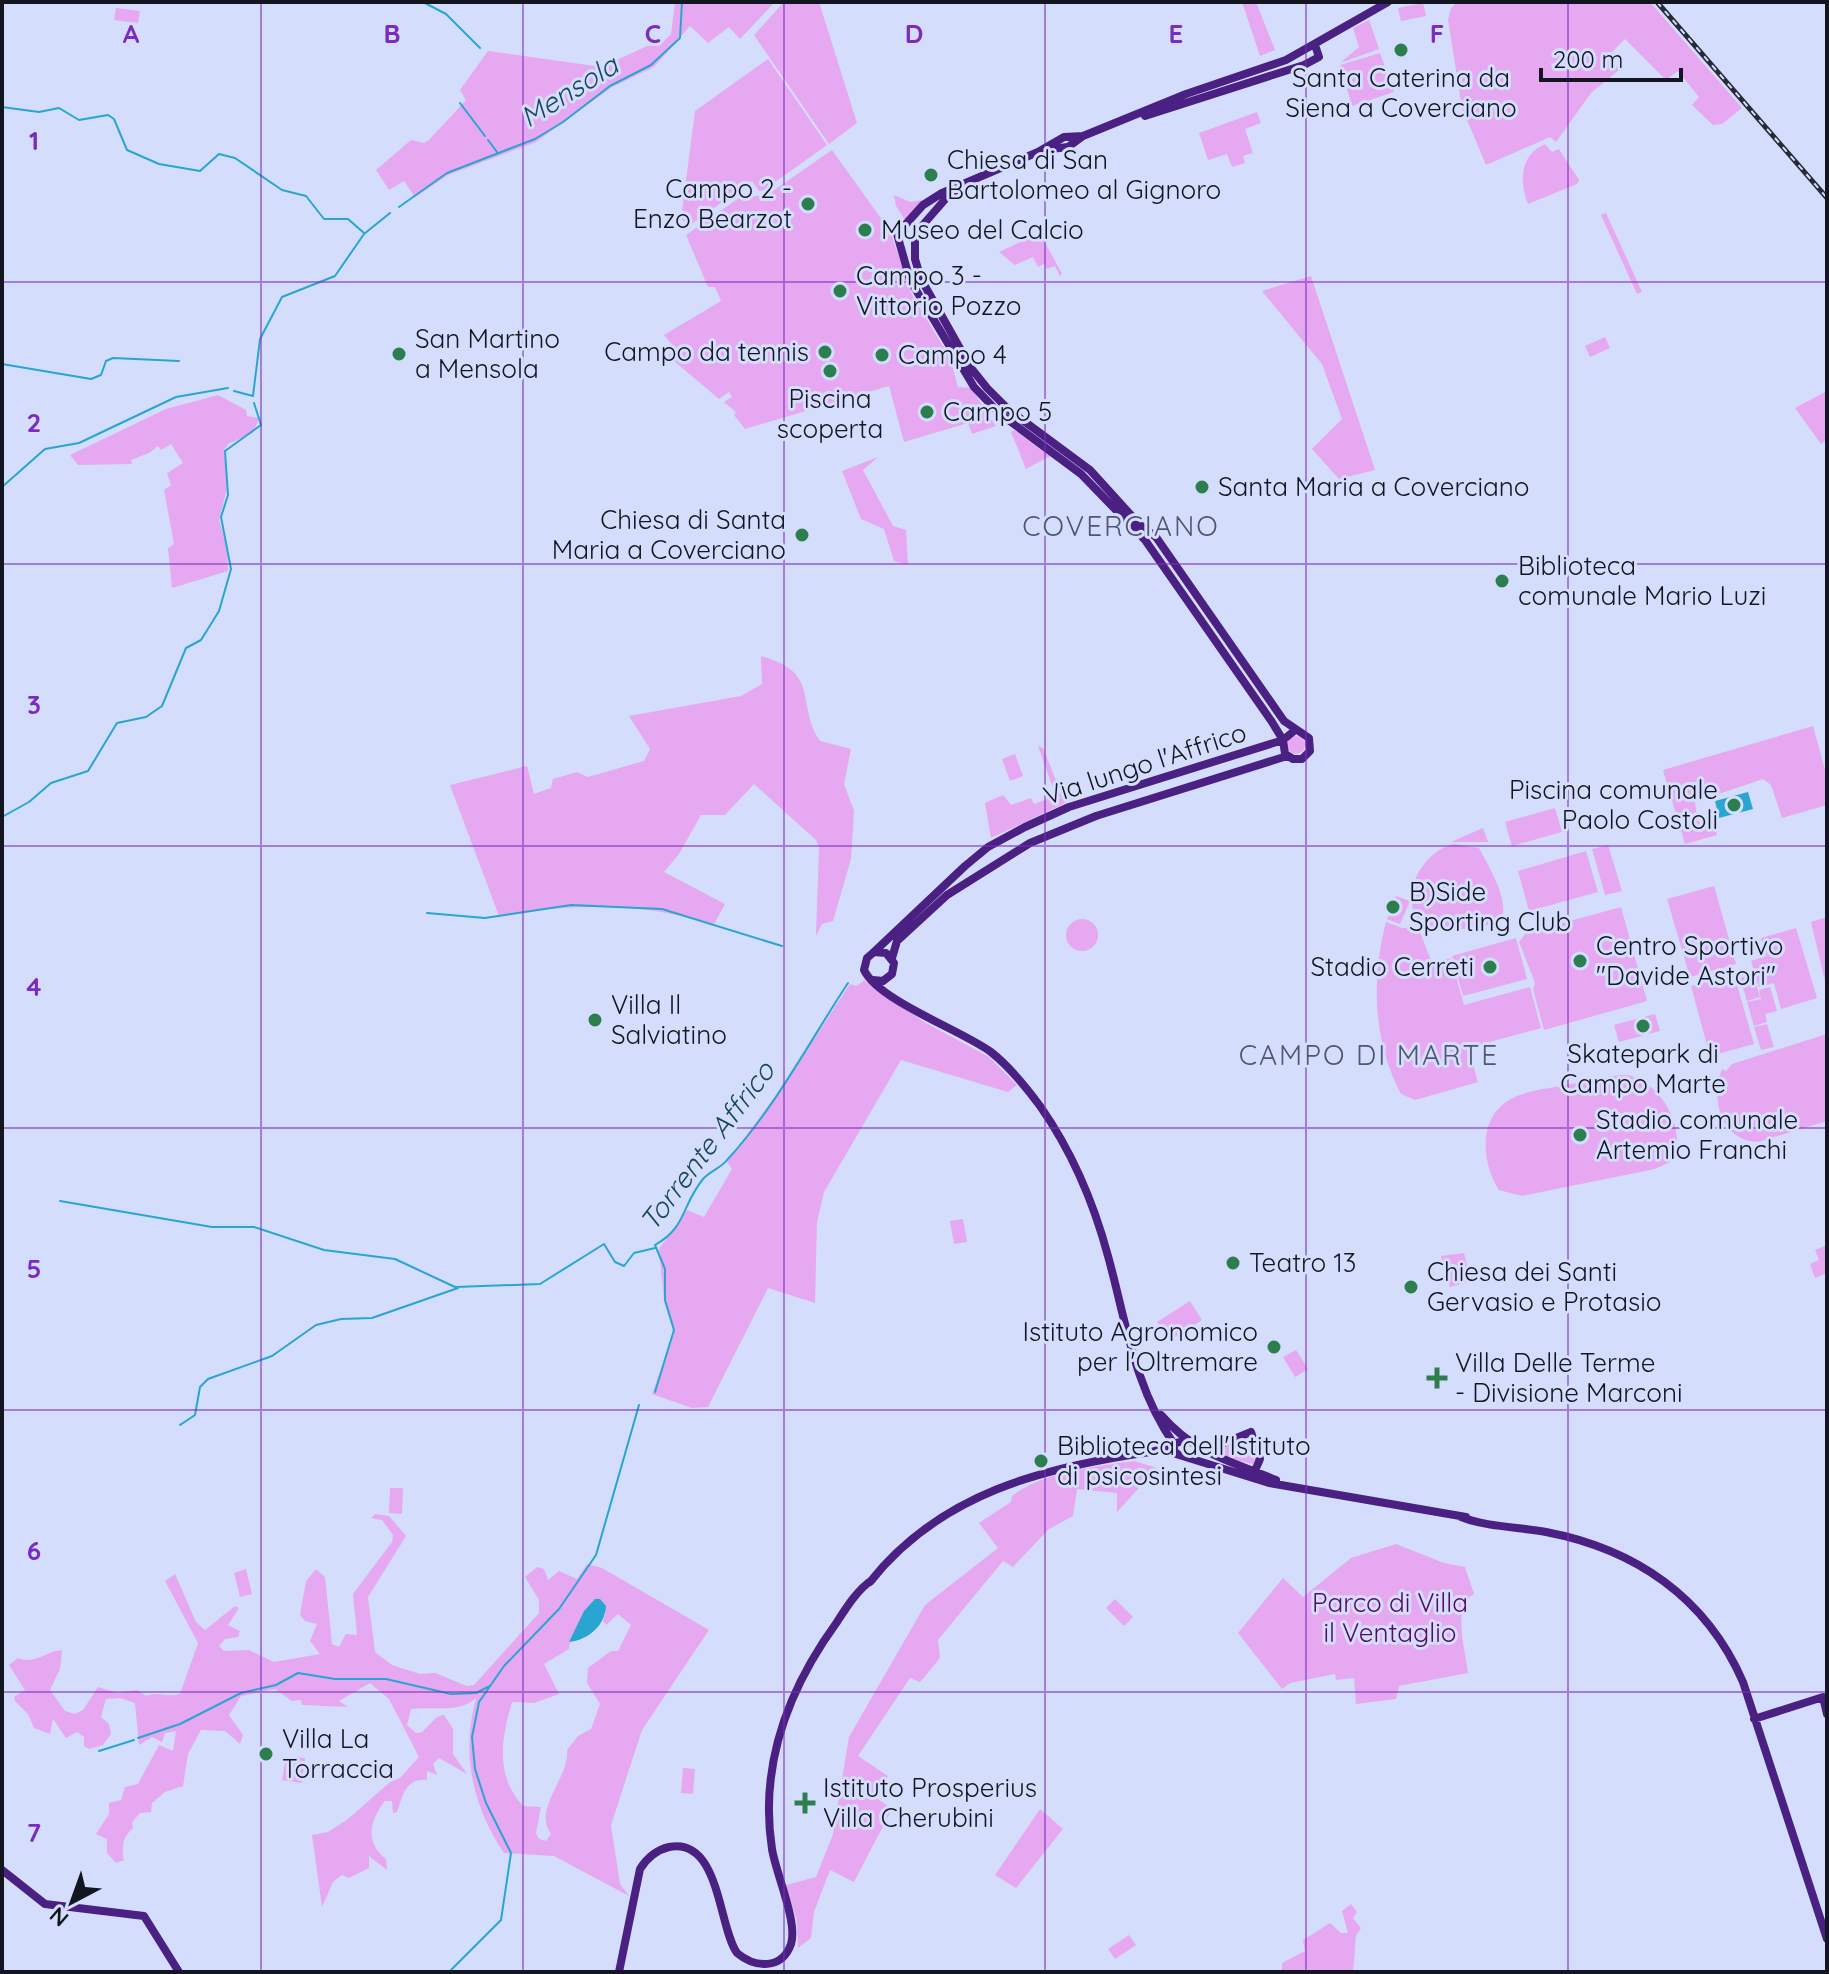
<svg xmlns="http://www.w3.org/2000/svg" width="1829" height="1974" font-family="Quicksand,sans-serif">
<rect width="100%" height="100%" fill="#d5ddfc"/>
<!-- green -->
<path fill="#e6a8f0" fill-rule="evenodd" d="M 675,2 L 775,2 L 740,39 L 729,27 L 708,43 L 690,26 L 654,67 L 612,87 L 536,142 L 448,175 L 415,197 L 404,181 L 389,190 L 376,170 L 411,140 L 424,143 L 429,140 L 466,100 L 460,90 L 488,51 L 602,67 L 647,46 L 659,46 L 671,34 Z
M 784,2 L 819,2 L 857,123 L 829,144 L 754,35 Z
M 1242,2 L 1256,2 L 1275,50 L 1260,56 Z
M 1457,2 L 1650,2 L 1742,108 L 1722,124 L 1713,125 L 1692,105 L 1699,97 L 1678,71 L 1666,80 L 1625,39 L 1608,56 L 1619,70 L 1591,93 L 1556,142 L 1550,137 L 1486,165 L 1462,108 L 1448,20 L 1451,8 Z
M 1423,3 L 1426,16 L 1401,21 L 1398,8 Z
M 116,8 L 140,11 L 138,23 L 114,20 Z
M 1369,20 L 1379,49 L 1340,63 L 1359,47 L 1353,28 Z
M 1380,53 L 1394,92 L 1352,106 L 1340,65 Z
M 768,59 L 827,145 L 764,190 L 759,191 L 752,181 L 690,225 L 681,219 L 695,111 Z
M 1257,112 L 1261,123 L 1245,129 L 1253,153 L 1243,156 L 1245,163 L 1232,167 L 1227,154 L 1208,160 L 1199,133 Z
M 1545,144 L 1552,152 L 1559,149 L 1579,180 L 1577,184 L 1528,204 C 1519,181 1520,155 1545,144 Z
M 832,150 L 890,231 L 912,295 L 950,358 L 958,387 L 971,388 L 996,426 L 972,434 L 968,423 L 904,442 L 889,386 L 745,429 L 734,415 L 736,412 L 724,402 L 732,397 L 729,392 L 719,399 L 668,356 L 675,348 L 664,335 L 721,301 L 715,287 L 708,287 L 686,235 L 739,198 L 767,195 Z
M 894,195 L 910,202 L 924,200 L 905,220 L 896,206 Z
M 1606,213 L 1642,292 L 1637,294 L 1601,215 Z
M 1040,233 L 1062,274 L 1060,276 L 1055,266 L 1047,269 L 1044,264 L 1038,267 L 1033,257 L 1015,265 L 999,252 Z
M 1311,276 L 1375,470 L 1339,479 L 1312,449 L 1342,419 L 1322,364 L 1262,291 Z
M 1605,337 L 1610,348 L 1590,357 L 1585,346 Z
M 1827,391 L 1827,439 L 1821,444 L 1795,408 Z
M 218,395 L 246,410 L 247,416 L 259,418 L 253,433 L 228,444 L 224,450 L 228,485 L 219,520 L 227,548 L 228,571 L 172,588 L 168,548 L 174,544 L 164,490 L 171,485 L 167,473 L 183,463 L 171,444 L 161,450 L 158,446 L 149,453 L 131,460 L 132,464 L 78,465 L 70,455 L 166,409 Z
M 1014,430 L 1050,456 L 1026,469 L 1011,432 Z
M 878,457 L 863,470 L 893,526 L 906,530 L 908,565 L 894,561 L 884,529 L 861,519 L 842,471 Z
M 761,656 C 822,673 795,703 820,741 L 851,749 L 844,784 L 854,811 L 851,859 L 833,921 L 822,924 L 816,936 L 819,847 L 816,840 L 754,784 L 725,815 L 701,815 L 679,854 L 664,872 L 725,904 L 714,924 C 637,902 578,903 499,916 L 450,785 L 527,766 L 534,794 L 551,788 L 553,779 L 577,772 L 588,777 L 644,761 L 650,749 L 629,716 L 741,696 L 762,684 Z
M 1813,726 L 1827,777 L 1827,805 L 1782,818 L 1771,785 L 1763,779 L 1695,802 L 1697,818 L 1703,828 L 1716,826 L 1717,835 L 1685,844 L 1663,770 Z
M1287 745a9 9 0 1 1 18 0a9 9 0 1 1-18 0Z
M 1038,746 L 1043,748 L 1065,803 L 991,838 L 985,803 L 1003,795 L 1011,805 L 1031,798 L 1034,804 L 1056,796 Z
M 1015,754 L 1023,776 L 1010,781 L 1002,759 Z
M 1555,808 L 1562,832 L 1512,846 L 1505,822 Z
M 1483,828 L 1488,842 L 1451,842 Z
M 1454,844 L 1479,848 C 1488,865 1512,904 1500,922 L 1477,928 L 1432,931 C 1391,909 1418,852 1454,844 Z
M 1608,845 L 1622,891 L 1605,895 L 1592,849 Z
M 1586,851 L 1598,892 L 1529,911 L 1518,871 Z
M 1714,886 L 1736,964 L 1690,977 L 1667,899 Z
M 1396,896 L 1410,901 L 1400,924 L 1387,919 Z
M 1621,907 L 1647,1001 L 1544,1030 L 1533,989 L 1535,983 L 1519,942 L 1526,933 Z
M 1827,917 L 1827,989 L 1811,922 Z
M1066 935a16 16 0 1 1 32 0a16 16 0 1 1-32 0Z
M 1386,922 L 1402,928 L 1418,927 L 1432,963 L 1451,958 L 1464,1005 L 1530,987 L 1541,1028 L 1475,1046 L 1470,1054 L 1478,1082 L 1415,1100 L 1401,1094 C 1373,1041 1371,980 1386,922 Z
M 1796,928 L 1817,998 L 1781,1009 L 1774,983 L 1759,987 L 1751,961 L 1766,956 L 1761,938 Z
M 1516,938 L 1527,979 L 1463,996 L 1452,956 Z
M 1734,974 L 1754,1044 L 1710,1056 L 1691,986 Z
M 1753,974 L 1760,997 L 1747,1001 L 1740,978 Z
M 864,980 L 924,1022 L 989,1057 L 1017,1085 L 1008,1092 L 901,1060 L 824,1192 L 817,1222 L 815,1303 L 768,1288 L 708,1407 L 692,1408 L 652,1394 L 674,1334 L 664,1301 L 659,1249 L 687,1210 L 704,1217 L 732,1169 L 727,1162 L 785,1083 L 850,984 L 857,986 Z
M 1770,987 L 1777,1011 L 1765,1014 L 1767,1022 L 1754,1026 L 1747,1002 L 1761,999 L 1759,990 Z
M 1655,1014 L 1660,1031 L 1619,1042 L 1614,1025 Z
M 1767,1024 L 1774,1047 L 1761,1050 L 1754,1027 Z
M 1827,1034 L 1827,1121 L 1758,1142 C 1721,1141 1710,1099 1722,1069 L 1726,1071 L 1732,1064 Z
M 1627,1075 C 1663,1082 1690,1135 1670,1162 L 1655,1169 L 1522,1196 L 1499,1190 C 1481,1162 1476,1113 1517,1096 C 1534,1089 1554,1088 1572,1084 C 1590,1081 1609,1075 1627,1075 Z
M 963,1219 L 967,1242 L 954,1244 L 950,1221 Z
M 1827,1245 L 1827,1273 L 1815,1278 L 1810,1264 L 1819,1260 L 1815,1250 Z
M 1464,1253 L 1471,1281 L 1450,1287 L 1441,1256 Z
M 1190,1301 L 1202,1320 L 1169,1341 L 1157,1322 Z
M 1296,1350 L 1308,1369 L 1295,1377 L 1283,1357 Z
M 1246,1440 L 1250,1441 L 1256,1459 L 1253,1464 L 1228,1458 L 1221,1449 Z
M 1134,1461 L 1157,1468 L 1117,1512 L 1117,1493 L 1077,1489 L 1073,1516 L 1049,1529 L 1013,1567 L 1003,1561 L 938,1640 L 940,1658 L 920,1682 L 910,1678 L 858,1756 L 888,1776 L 875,1797 L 892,1809 L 854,1882 L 830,1870 L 814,1912 L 811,1938 L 798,1948 L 797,1921 L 786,1885 L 816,1877 L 833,1834 L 849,1737 L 925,1605 L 998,1548 L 979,1523 L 1011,1502 L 1012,1496 C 1045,1471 1094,1467 1134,1461 Z
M 390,1488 L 403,1488 L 402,1514 L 389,1513 Z
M 375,1514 L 389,1516 L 406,1536 L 368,1597 L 375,1652 L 392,1665 L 420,1674 L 435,1673 L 467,1686 L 474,1685 L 539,1613 L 539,1600 L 525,1577 L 537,1567 L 544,1569 L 548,1580 L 559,1571 L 577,1579 L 587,1564 L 602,1568 L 709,1630 L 642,1730 L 611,1825 L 620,1884 L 629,1896 L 554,1856 L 504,1853 C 472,1805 461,1754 476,1698 C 458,1714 434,1706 411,1709 L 407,1725 L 416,1733 L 422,1732 L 437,1717 L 444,1715 L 453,1729 L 453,1754 L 467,1774 L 439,1758 L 433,1764 L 437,1775 L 427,1771 L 427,1780 C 405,1778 403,1796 397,1812 L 393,1813 L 392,1801 L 385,1801 C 370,1820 364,1842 386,1859 L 387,1870 L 369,1856 L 369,1868 L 349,1878 L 342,1875 L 333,1882 L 322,1907 L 312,1835 L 328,1832 L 348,1819 L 390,1782 L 400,1778 L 419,1757 L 389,1699 L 370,1683 L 339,1701 L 348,1707 L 302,1705 L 301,1700 L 292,1701 L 275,1689 L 241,1696 L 229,1715 L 243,1735 L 240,1744 L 225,1731 L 201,1730 L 188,1754 L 183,1786 L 165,1792 L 152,1803 L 151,1812 L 140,1813 L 132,1822 L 133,1828 C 123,1837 121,1846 124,1860 L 116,1863 L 107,1853 L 107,1839 L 96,1834 L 109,1814 L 109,1803 L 121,1800 L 125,1787 L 138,1784 L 159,1745 L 173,1751 L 176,1731 L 165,1733 L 162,1742 L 152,1737 L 139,1745 L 135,1703 L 120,1698 L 106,1699 L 101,1717 L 109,1724 L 111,1734 L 103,1745 L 89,1749 L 84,1746 L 84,1737 L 77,1732 L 66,1738 L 53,1719 L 50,1734 L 34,1728 L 28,1714 L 15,1701 L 14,1697 L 25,1690 L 9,1665 L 18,1658 C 35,1665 46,1651 62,1650 L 60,1669 L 50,1690 L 65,1711 L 75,1714 L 83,1710 L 98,1687 L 117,1693 L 137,1690 L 146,1696 C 158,1691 167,1698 180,1694 L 198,1643 L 165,1581 L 175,1574 L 196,1622 L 205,1630 L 235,1606 L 239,1608 L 228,1625 L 240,1631 L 238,1637 L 225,1639 L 219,1646 L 224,1651 L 249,1650 L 274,1662 L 320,1654 L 310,1641 L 317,1624 L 305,1621 L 300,1615 L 306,1581 L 316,1569 L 325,1577 L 332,1644 L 339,1647 L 346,1634 L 357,1635 L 353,1594 L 392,1542 L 393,1535 L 382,1520 L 371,1518 ZM 606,1612 L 603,1621 L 606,1625 L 618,1614 L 631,1625 L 618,1651 L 611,1651 L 588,1668 L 587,1683 L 600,1704 L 591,1729 L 578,1736 L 567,1750 C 570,1777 532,1809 551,1834 L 546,1841 L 539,1839 L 536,1833 L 541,1807 L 523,1806 C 495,1775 501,1740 512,1702 L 534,1703 L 559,1694 L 544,1664 L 569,1649 C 571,1627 586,1621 606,1612 Z
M 1396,1544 L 1444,1563 L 1465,1567 L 1474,1594 C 1451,1606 1466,1652 1468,1673 L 1399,1686 L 1396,1699 L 1356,1704 L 1354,1678 L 1336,1680 L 1335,1674 L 1290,1683 L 1282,1689 L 1238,1633 L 1283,1578 L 1303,1597 L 1351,1558 Z
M 246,1569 L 252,1594 L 240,1597 L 234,1573 Z
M 1115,1599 L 1133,1617 L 1124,1626 L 1106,1608 Z
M 286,1756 L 305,1758 L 302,1783 L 282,1780 Z
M 683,1768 L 695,1769 L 693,1794 L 681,1793 Z
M 1040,1809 L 1063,1829 L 1016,1888 L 995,1875 Z
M 1351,1904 L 1357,1912 L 1353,1918 L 1361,1928 L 1356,1936 L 1353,1972 L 1282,1972 L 1282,1963 L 1305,1951 L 1303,1940 L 1330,1923 L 1341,1933 L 1348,1933 L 1342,1911 Z
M 1129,1935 L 1136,1945 L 1115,1959 L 1108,1949 Z"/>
<!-- water -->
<path fill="#28a6d1" d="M 1748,792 L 1753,809 L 1719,818 L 1715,801 Z
M 595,1599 L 600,1599 L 606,1606 C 605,1626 588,1640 569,1642 L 584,1611 Z"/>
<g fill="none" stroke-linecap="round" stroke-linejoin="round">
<!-- stream -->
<path stroke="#28a6d1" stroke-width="2" d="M 423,2 L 446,14 L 480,48
M 460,103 L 485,136
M 2,107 L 39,112 L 59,108 L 79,120 L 108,115 L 114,119 L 127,150 L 159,164 L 200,171 L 219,154 L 235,158 L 282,190 L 306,196 L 324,219 L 348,219 L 364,233
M 488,140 L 497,152
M 399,207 L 447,173 L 535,139 L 563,122 L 610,86 L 651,65 L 680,38 L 682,2
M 2,364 L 91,379 L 101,375 L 106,361 L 113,358 L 179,361
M 234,391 L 253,396 L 260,339 L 282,297 L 335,276 L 364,234 L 390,213
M 2,487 L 45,449 L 79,443 L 176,397 L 228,388
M 2,817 L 29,802 L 51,783 L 88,771 L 117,723 L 146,717 L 162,706 L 186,648 L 201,640 L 219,611 L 231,569 L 221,517 L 228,495 L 225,451 L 261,425 L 254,403
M 427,913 L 485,918 L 571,905 L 662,909 L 782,946
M 60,1201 L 212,1227 L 254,1227 L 324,1250 L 395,1259 L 455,1287 L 540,1284 L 604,1244 L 615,1262 L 624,1266 L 634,1253 L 655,1248
M 655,1392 L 674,1330 L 665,1300 L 665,1269 L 655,1245 C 687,1227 681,1206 703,1179 C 710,1171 721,1168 727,1160 C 775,1108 809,1042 848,983
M 180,1425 L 195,1415 L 200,1387 L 208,1379 L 272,1356 L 316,1325 L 341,1319 L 372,1318 L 458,1288
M 138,1738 L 180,1724 L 241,1693 L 276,1685 L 298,1673 L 335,1679 L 386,1679 L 451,1694 L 476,1693 L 490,1686
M 99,1751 L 134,1740
M 449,1972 L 501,1920 L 511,1853 L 486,1803 L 475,1769 L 472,1737 L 479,1702 L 504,1666 L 559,1609 L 596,1555 L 639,1405"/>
<!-- major -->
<path stroke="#4a2082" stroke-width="8" d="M 1145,116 L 1304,65 L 1319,57 L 1315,45
M 1051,149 L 1068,147 L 1083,136 L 1186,94 L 1286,60 L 1388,2
M 969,182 L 948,196 L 915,234 L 915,259 L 921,279 L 971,368 L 987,388 L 1009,410 L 1090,470 L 1140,525 L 1156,537 L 1284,721 L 1309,738 L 1310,751 L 1302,759 L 1293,759 L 1285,754 L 1283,740 L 1272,722 L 1145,540 L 1081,474 L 999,413 L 974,387 L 910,280 L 897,234 L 923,205 L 942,193 L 1038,152 L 1064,137 L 1083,136
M 874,952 L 965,866 L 988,847 L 1025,827 L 1069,807 L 1283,740 L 1294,731
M 892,958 L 897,941 L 947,895 L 1030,843 L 1096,816 L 1287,756
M 873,980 L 883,981 L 892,974 L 894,963 L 886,953 L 874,952 L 867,958 L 864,970 C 879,1001 961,1030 991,1052 C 1010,1067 1026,1087 1040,1106 C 1071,1150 1094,1204 1108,1256 C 1126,1321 1134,1387 1174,1444 L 1174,1451 L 1179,1455
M 1161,1415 C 1196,1455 1229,1460 1276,1480
M 1202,1452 L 1251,1432 L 1260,1459 L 1254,1473
M 1176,1454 L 1269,1483 L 1466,1517
M 1461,1517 C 1486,1527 1519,1527 1546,1532 C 1635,1549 1706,1597 1743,1682 L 1827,1939
M 870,1582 C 940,1493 1045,1467 1150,1452 C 1163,1450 1173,1442 1185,1441
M 1754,1719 L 1823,1697 L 1827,1714
M 2,1870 L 45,1904 L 144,1916 L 179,1972
M 619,1972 L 640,1869 C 647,1858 656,1850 669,1847 C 720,1837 718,1926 737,1953 C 755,1968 782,1970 791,1944 C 798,1922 776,1874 772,1849 C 759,1765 789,1688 837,1622 C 846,1608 858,1589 872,1580"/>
<!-- rail casing -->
<g stroke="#272a37" stroke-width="5">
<path id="rail" d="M 1657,2 L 1827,198"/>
</g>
<!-- rail -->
<use href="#rail" stroke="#d5ddfc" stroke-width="2" stroke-dasharray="6" stroke-linecap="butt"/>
</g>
<!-- grid -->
<path fill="none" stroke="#7b2cbf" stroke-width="2" stroke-opacity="0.55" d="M 261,2 L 261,1972M 523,2 L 523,1972M 784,2 L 784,1972M 1045,2 L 1045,1972M 1306,2 L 1306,1972M 1568,2 L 1568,1972M 2,282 L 1827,282M 2,564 L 1827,564M 2,846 L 1827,846M 2,1128 L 1827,1128M 2,1410 L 1827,1410M 2,1692 L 1827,1692"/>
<!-- markers -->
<g fill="#2c7e4f" stroke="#d5ddfc" stroke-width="3">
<circle cx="1401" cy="50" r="8"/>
<circle cx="931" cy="175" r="8"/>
<circle cx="808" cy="204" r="8"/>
<circle cx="865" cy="230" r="8"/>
<circle cx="840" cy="291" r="8"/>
<circle cx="825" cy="352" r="8"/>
<circle cx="399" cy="354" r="8"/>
<circle cx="882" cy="355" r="8"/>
<circle cx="830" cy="371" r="8"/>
<circle cx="927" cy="412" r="8"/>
<circle cx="1202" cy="487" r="8"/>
<circle cx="802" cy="535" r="8"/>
<circle cx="1502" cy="581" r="8"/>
<circle cx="1734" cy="805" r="8"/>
<circle cx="1393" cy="907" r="8"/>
<circle cx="1580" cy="961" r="8"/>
<circle cx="1490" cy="967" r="8"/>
<circle cx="595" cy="1020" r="8"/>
<circle cx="1643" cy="1026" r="8"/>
<circle cx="1580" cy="1135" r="8"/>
<circle cx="1233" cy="1263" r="8"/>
<circle cx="1411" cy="1287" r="8"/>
<circle cx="1274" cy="1347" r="8"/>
<path d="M1433 1366h8v8h8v8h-8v8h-8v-8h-8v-8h8z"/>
<circle cx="1041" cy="1461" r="8"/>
<circle cx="266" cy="1754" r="8"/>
<path d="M801 1791h8v8h8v8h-8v8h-8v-8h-8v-8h8z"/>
</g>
<g text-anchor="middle" stroke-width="6" stroke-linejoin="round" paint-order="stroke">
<!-- poi labels -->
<g font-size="26" fill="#131621" stroke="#d5ddfc" text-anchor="start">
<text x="1401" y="87" text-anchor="middle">Santa Caterina da<tspan x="1401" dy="30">Siena a Coverciano</tspan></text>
<text x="947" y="169">Chiesa di San<tspan x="947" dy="30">Bartolomeo al Gignoro</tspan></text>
<text x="792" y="198" text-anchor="end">Campo 2 -<tspan x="792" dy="30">Enzo Bearzot</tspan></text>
<text x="881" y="239">Museo del Calcio</text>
<text x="856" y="285">Campo 3 -<tspan x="856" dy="30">Vittorio Pozzo</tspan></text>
<text x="415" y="348">San Martino<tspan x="415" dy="30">a Mensola</tspan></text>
<text x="809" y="361" text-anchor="end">Campo da tennis</text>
<text x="898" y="364">Campo 4</text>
<text x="830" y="408" text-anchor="middle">Piscina<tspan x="830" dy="30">scoperta</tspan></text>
<text x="943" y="421">Campo 5</text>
<text x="1218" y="496">Santa Maria a Coverciano</text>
<text x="786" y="529" text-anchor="end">Chiesa di Santa<tspan x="786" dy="30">Maria a Coverciano</tspan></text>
<text x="1518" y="575">Biblioteca<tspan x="1518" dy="30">comunale Mario Luzi</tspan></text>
<text x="1718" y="799" text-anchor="end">Piscina comunale<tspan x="1718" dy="30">Paolo Costoli</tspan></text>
<text x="1409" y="901">B)Side<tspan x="1409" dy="30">Sporting Club</tspan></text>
<text x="1596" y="955">Centro Sportivo<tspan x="1596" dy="30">"Davide Astori"</tspan></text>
<text x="1474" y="976" text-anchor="end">Stadio Cerreti</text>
<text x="611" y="1014">Villa Il<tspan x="611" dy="30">Salviatino</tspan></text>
<text x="1643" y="1063" text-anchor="middle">Skatepark di<tspan x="1643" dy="30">Campo Marte</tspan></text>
<text x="1596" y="1129">Stadio comunale<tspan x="1596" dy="30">Artemio Franchi</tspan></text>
<text x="1249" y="1272">Teatro 13</text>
<text x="1427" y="1281">Chiesa dei Santi<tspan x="1427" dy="30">Gervasio e Protasio</tspan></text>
<text x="1258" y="1341" text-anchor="end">Istituto Agronomico<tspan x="1258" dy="30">per l'Oltremare</tspan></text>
<text x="1455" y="1372">Villa Delle Terme<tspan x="1455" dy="30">- Divisione Marconi</tspan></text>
<text x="1057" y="1455">Biblioteca dell'Istituto<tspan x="1057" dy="30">di psicosintesi</tspan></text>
<text x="282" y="1748">Villa La<tspan x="282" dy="30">Torraccia</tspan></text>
<text x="823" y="1797">Istituto Prosperius<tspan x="823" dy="30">Villa Cherubini</tspan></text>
</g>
<!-- street labels -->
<g font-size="26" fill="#131621" stroke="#d5ddfc">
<text transform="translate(1145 764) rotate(-18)" y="9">Via lungo l'Affrico</text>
</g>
<!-- park labels -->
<g font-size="26" fill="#580963" stroke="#d5ddfc">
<text x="1390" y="1612">Parco di Villa<tspan x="1390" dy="30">il Ventaglio</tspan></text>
</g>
<!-- water labels -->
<g font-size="28" font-style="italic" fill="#17485a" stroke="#d5ddfc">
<text transform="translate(569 91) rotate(-32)" y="10">Mensola</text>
<text transform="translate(707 1146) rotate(-53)" y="10">Torrente Affrico</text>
</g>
<!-- neighbourhood labels -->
<g font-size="28" letter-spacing="2" fill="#505670" stroke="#d5ddfc">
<text x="1121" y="536">COVERCIANO</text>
<text x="1369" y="1065">CAMPO DI MARTE</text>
</g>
</g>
<g font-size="26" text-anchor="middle" font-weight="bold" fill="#7b2cbf" stroke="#d5ddfc" stroke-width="6" stroke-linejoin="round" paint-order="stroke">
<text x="131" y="43">A</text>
<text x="392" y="43">B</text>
<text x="653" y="43">C</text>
<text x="914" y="43">D</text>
<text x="1176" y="43">E</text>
<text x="1437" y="43">F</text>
<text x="34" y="150">1</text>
<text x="34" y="432">2</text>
<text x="34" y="714">3</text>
<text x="34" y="996">4</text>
<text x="34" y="1278">5</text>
<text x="34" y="1560">6</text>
<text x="34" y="1842">7</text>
</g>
<!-- border -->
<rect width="1829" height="1974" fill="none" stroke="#131621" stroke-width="8"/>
<!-- north arrow -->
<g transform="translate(72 1902) rotate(221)" stroke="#d5ddfc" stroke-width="6" paint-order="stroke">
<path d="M0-6L14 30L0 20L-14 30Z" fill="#131621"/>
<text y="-12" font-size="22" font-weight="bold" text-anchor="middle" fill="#131621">N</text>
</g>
<!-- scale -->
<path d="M1541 68v12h140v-12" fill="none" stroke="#131621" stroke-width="4"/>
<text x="1553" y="68" font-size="24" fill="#131621" stroke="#d5ddfc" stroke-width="6" paint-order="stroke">200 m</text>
</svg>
